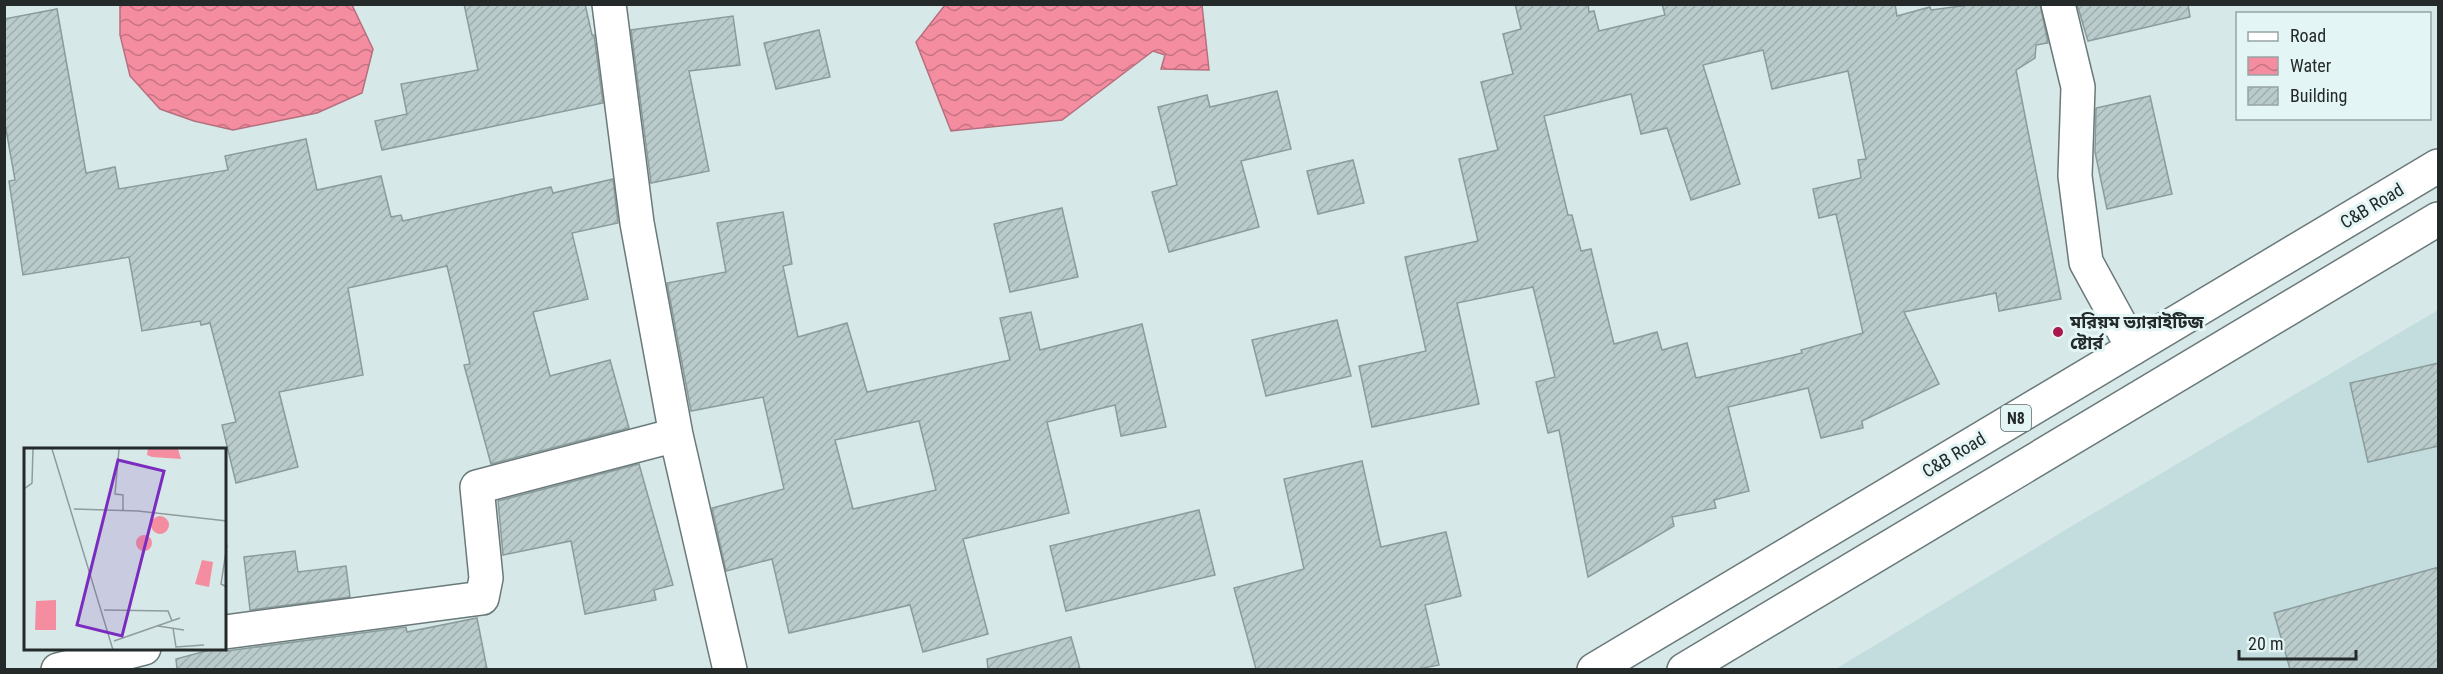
<svg xmlns="http://www.w3.org/2000/svg" width="2443" height="674" font-family="'Roboto Condensed','Noto Sans Bengali',sans-serif">
<defs>
<pattern id="water-waves" width="16" height="10" patternUnits="userSpaceOnUse" patternTransform="scale(1.5)"><rect width="16" height="10" fill="#f58da1"/><path d="M0 5q4-4 8 0t8 0" fill="none" stroke="#c67383"/></pattern>
<pattern id="building-hatch" width="6" height="6" patternUnits="userSpaceOnUse" patternTransform="scale(1.5)"><rect width="6" height="6" fill="#bacbcb"/><path d="M-1 1l2-2M0 6l6-6M5 7l2-2" fill="none" stroke="#a0aeae"/></pattern>
</defs>
<rect width="100%" height="100%" fill="#d7e8e8"/>
<!-- built -->
<path fill="#c3ddde" d="M 2438,310 L 2438,669 L 1834,670 L 2077,523 Z"/>
<!-- water -->
<path fill="url(#water-waves)" stroke="#b66f7d" stroke-width="1.5" d="M 120,5 L 352,5 L 373,49 L 362,93 L 317,113 L 233,130 L 194,121 L 160,109 L 130,76 L 120,35 Z
M 945,5 L 1202,5 L 1209,70 L 1161,69 L 1165,55 L 1153,51 L 1062,120 L 951,131 L 916,42 Z"/>
<!-- building -->
<path fill="url(#building-hatch)" stroke="#8b9c9c" stroke-width="1.5" fill-rule="evenodd" d="M 464,4 L 585,4 L 592,35 L 594,35 L 603,103 L 382,150 L 375,121 L 407,114 L 401,84 L 478,70 Z
M 1515,4 L 1588,4 L 1589,12 L 1594,11 L 1599,31 L 1665,15 L 1662,4 L 1895,4 L 1897,16 L 1930,7 L 1931,10 L 1976,4 L 2040,4 L 2048,43 L 2036,45 L 2035,58 L 2016,70 L 2061,299 L 1999,311 L 1996,293 L 1904,312 L 1939,384 L 1862,421 L 1863,428 L 1821,438 L 1808,388 L 1728,407 L 1749,491 L 1714,500 L 1716,508 L 1672,517 L 1674,526 L 1588,577 L 1559,430 L 1548,433 L 1536,382 L 1555,377 L 1533,287 L 1457,303 L 1479,404 L 1372,427 L 1359,366 L 1426,351 L 1405,257 L 1478,241 L 1459,159 L 1498,150 L 1481,82 L 1513,74 L 1503,34 L 1521,29 ZM 1763,50 L 1772,89 L 1848,71 L 1866,159 L 1858,160 L 1861,178 L 1813,189 L 1819,218 L 1836,214 L 1863,333 L 1801,350 L 1802,353 L 1696,378 L 1687,343 L 1662,350 L 1657,332 L 1614,344 L 1591,249 L 1581,251 L 1572,215 L 1568,215 L 1544,116 L 1631,94 L 1641,134 L 1667,128 L 1691,200 L 1740,184 L 1703,65 Z
M 2077,4 L 2188,4 L 2190,17 L 2088,41 Z
M 57,9 L 86,173 L 115,167 L 119,189 L 228,170 L 225,156 L 306,139 L 317,190 L 381,176 L 391,217 L 401,215 L 403,221 L 551,187 L 553,193 L 613,179 L 618,223 L 572,233 L 588,299 L 533,312 L 550,376 L 610,360 L 629,428 L 491,464 L 464,365 L 470,364 L 447,266 L 348,288 L 363,375 L 279,392 L 298,467 L 236,483 L 222,425 L 236,422 L 210,323 L 201,325 L 200,321 L 142,331 L 129,257 L 23,275 L 9,181 L 15,180 L 4,118 L 4,19 Z
M 733,16 L 740,65 L 689,71 L 709,171 L 651,183 L 631,30 Z
M 819,30 L 830,77 L 776,89 L 764,43 Z
M 1277,91 L 1291,149 L 1241,161 L 1259,227 L 1169,252 L 1152,192 L 1177,185 L 1158,107 L 1207,95 L 1210,107 Z
M 2150,96 L 2172,194 L 2107,209 L 2095,152 L 2096,108 Z
M 1353,160 L 1364,203 L 1318,214 L 1307,171 Z
M 1062,208 L 1078,277 L 1010,292 L 994,224 Z
M 783,212 L 792,264 L 783,266 L 798,337 L 847,323 L 867,392 L 1010,360 L 1000,318 L 1031,312 L 1040,350 L 1142,324 L 1166,427 L 1121,436 L 1115,405 L 1047,422 L 1069,513 L 963,539 L 988,634 L 923,652 L 910,605 L 789,633 L 772,559 L 726,571 L 712,508 L 784,489 L 763,397 L 691,411 L 667,283 L 726,272 L 717,223 ZM 919,421 L 936,490 L 853,509 L 835,440 Z
M 1337,320 L 1351,376 L 1266,396 L 1252,340 Z
M 2439,363 L 2439,446 L 2368,462 L 2350,383 Z
M 1362,461 L 1381,547 L 1446,532 L 1461,596 L 1425,605 L 1439,665 L 1418,669 L 1256,669 L 1234,588 L 1304,569 L 1284,479 Z
M 639,464 L 673,585 L 654,590 L 656,600 L 585,614 L 571,541 L 503,555 L 498,501 Z
M 1199,510 L 1215,575 L 1066,611 L 1050,546 Z
M 295,551 L 298,572 L 346,566 L 350,597 L 250,610 L 244,557 Z
M 2439,567 L 2439,669 L 2290,669 L 2274,613 Z
M 477,618 L 487,669 L 177,669 L 176,659 L 217,648 L 227,651 L 406,627 L 407,632 Z
M 1071,637 L 1080,669 L 988,669 L 987,659 Z"/>
<g fill="none" stroke-linecap="round" stroke-linejoin="round">
<!-- street casing -->
<g stroke="#6a797a" stroke-width="36">
<path id="street" d="M 609,4 L 637,223 L 676,435 L 730,670
M 2058,4 L 2078,87 L 2075,176 L 2086,262 L 2133,348
M 225,632 L 482,598 L 486,578 L 477,487 L 676,435
M 58,670 L 144,648"/>
</g>
<!-- highway casing -->
<g stroke="#6a797a" stroke-width="36">
<path id="highway" d="M 1594,670 L 2438,166
M 1684,670 L 2438,219"/>
</g>
<!-- street -->
<use href="#street" stroke="#fff" stroke-width="33"/>
<!-- highway -->
<use href="#highway" stroke="#fff" stroke-width="33"/>
</g>
<!-- markers -->
<circle fill="#ab184b" stroke="#e4f5f5" stroke-width="2" cx="2058" cy="332" r="6"/>
<g text-anchor="middle" stroke-width="6" stroke-linejoin="round" paint-order="stroke">
<!-- shield labels -->
<rect fill="#e4f5f5" stroke="#5e6767" stroke-width="1.5" x="2001" y="405" width="30" height="26" rx="4.5"/>
<g font-size="16" font-weight="bold" fill="#242a2a">
<text x="2016" y="424">N8</text>
</g>
<!-- street labels -->
<g font-size="18" fill="#242a2a" stroke="#e4f5f5">
<text transform="translate(2372 206) rotate(-31)" y="6">C&amp;B Road</text>
<text transform="translate(1954 455) rotate(-31)" y="6">C&amp;B Road</text>
</g>
<!-- poi labels -->
<g font-size="18" font-weight="bold" fill="#242a2a" stroke="#e4f5f5" text-anchor="start">
<text x="2070" y="328">মরিয়ম ভ্যারাইটিজ<tspan x="2070" dy="21">ষ্টোর্র</tspan></text>
</g>
</g>
<!-- overview -->
<g transform="translate(24 448)">
<rect width="202" height="202" fill="#d7e8e8"/>
<path d="M 124,1 L 154,1 L 157,11 L 128,9 L 123,7 ZM127 77a9 9 0 1 1 18 0a9 9 0 1 1-18 0ZM112 95a8 8 0 1 1 16 0a8 8 0 1 1-16 0ZM 178,112 L 189,114 L 185,139 L 171,136 ZM 32,152 L 32,182 L 11,182 L 12,153 Z" fill="#f58da1"/>
<path fill="none" stroke="#8f9c9c" stroke-width="1.5" d="M 28,1 L 89,202M 95,1 L 91,46 L 99,47 L 99,62M 0,41 L 8,35 L 9,1M 50,61 L 114,63 L 203,73M 203,97 L 197,136 L 203,139M 80,162 L 144,163 L 148,173M 134,178 L 160,182M 149,180 L 152,199 L 180,197M 90,193 L 156,170"/>
<path fill="#7b2cbf" fill-opacity="0.15" stroke="#7b2cbf" stroke-width="3" d="M 94,12 L 140,23 L 98,188 L 53,177 Z"/>
<rect width="202" height="202" fill="none" stroke="#242a2a" stroke-width="3"/>
</g>
<!-- border -->
<rect width="2443" height="674" fill="none" stroke="#242a2a" stroke-width="12"/>
<!-- legend -->
<rect x="2236" y="12" width="195" height="108" fill="#e4f5f5" stroke="#97a4a4" stroke-width="1.5"/>
<rect x="2248" y="32" width="30" height="9" fill="#ffffff" stroke="#97a4a4" stroke-width="1.5"/>
<text x="2290" y="42" font-size="18" fill="#242a2a">Road</text>
<rect x="2248" y="57" width="30" height="18" fill="url(#water-waves)" stroke="#97a4a4" stroke-width="1.5"/>
<text x="2290" y="72" font-size="18" fill="#242a2a">Water</text>
<rect x="2248" y="87" width="30" height="18" fill="url(#building-hatch)" stroke="#97a4a4" stroke-width="1.5"/>
<text x="2290" y="102" font-size="18" fill="#242a2a">Building</text>
<!-- scale -->
<path d="M2239 650v9h117v-9" fill="none" stroke="#242a2a" stroke-width="3"/>
<text x="2248" y="650" font-size="18" fill="#242a2a" stroke="#e4f5f5" stroke-width="4.5" paint-order="stroke">20 m</text>
</svg>
